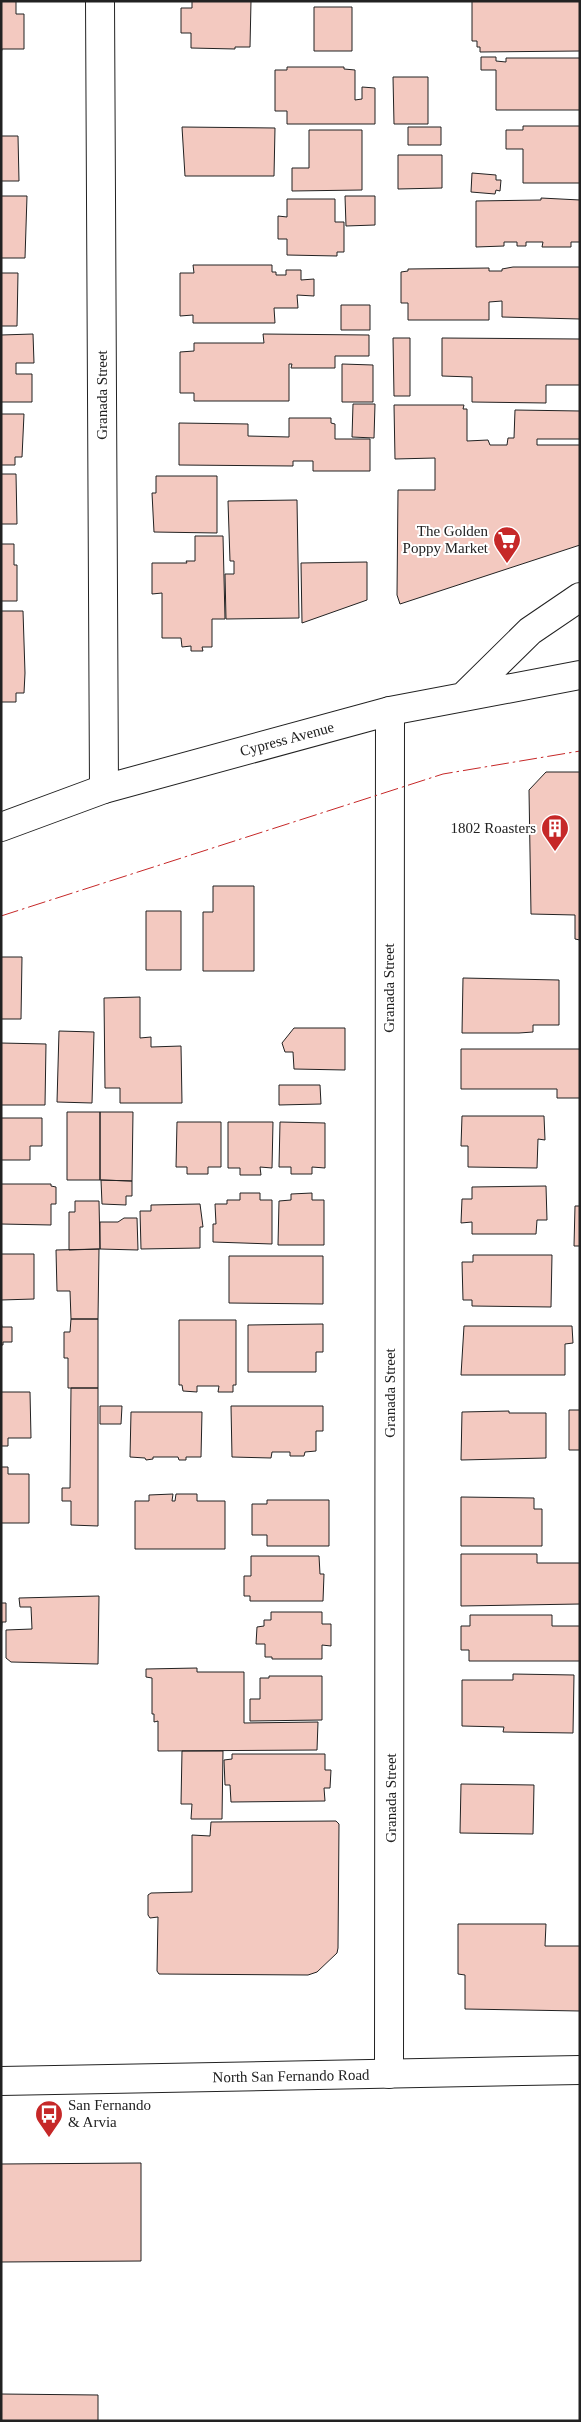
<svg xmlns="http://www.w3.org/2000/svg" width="581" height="2422" font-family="'Times New Roman',serif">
<rect width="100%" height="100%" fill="#fff"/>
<!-- building -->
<path fill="#f3c9c0" stroke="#222" d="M 1,1 L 16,1 L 16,14 L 24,14 L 24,49 L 2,49 L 1,54 Z
M 192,1 L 251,1 L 250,47 L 235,47 L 235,49 L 191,48 L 191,33 L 181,33 L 181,8 L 192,8 Z
M 472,1 L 580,1 L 580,51 L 480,52 L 480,47 L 477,47 L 477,41 L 472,41 Z
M 314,7 L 352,7 L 352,51 L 314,51 Z
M 481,57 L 496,57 L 496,61 L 506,62 L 506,58 L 580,58 L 580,110 L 496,110 L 496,70 L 481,70 Z
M 287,67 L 344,67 L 344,69 L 355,70 L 355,100 L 362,99 L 362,87 L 375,88 L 375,124 L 287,124 L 287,111 L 275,111 L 275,70 L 287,70 Z
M 393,77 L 428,77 L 428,124 L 394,124 Z
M 523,126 L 580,126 L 580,183 L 523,183 L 523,149 L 506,149 L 506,130 L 523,130 Z
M 182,127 L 275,128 L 274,176 L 185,176 Z
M 408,127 L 441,127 L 441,145 L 408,145 Z
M 309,130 L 362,130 L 362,190 L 292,191 L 292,168 L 309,168 Z
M 1,136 L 18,136 L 19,181 L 1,181 Z
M 398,155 L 442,155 L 442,188 L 398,189 Z
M 472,173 L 496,175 L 496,180 L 501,180 L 500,191 L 496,190 L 495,194 L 471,192 Z
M 1,196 L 27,196 L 25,258 L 1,258 Z
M 345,196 L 375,196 L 375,225 L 346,226 Z
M 541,198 L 580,200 L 580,242 L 571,242 L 571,247 L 542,247 L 543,242 L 526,242 L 526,246 L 517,246 L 517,242 L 504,242 L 504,246 L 476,247 L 476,201 L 541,200 Z
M 287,199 L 335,199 L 335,222 L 344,222 L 344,252 L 337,252 L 337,256 L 287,255 L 287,239 L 278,239 L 278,216 L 287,217 Z
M 193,265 L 272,265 L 272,272 L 276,272 L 276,275 L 286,275 L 286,270 L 301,270 L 301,280 L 314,279 L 314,296 L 297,295 L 298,308 L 274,308 L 275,323 L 193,323 L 193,315 L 180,316 L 180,273 L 194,273 Z
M 513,267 L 580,267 L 580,319 L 502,317 L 502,301 L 489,302 L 489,320 L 408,320 L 408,303 L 401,303 L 401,272 L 408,271 L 408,269 L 489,268 L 489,271 L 502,271 L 502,269 Z
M 1,273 L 18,273 L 17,326 L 1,326 Z
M 341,305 L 370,305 L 370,330 L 341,330 Z
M 33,334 L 34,363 L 16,363 L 16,374 L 32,374 L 32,402 L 1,402 L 1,335 Z
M 263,334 L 369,335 L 369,356 L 335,356 L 335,368 L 291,368 L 292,364 L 289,364 L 289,401 L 194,401 L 194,393 L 180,393 L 180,352 L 194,351 L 194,343 L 264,343 Z
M 393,338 L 410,338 L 410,396 L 394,396 Z
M 442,338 L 580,339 L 580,385 L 546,385 L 546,403 L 472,402 L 472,377 L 442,376 Z
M 342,364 L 373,365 L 373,402 L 342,402 Z
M 353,404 L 375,404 L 374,438 L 352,437 Z
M 394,405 L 464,405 L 463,409 L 467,409 L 467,441 L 488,440 L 490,445 L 507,445 L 508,438 L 514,438 L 515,410 L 580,411 L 580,439 L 537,439 L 537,445 L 580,445 L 580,545 L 400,604 L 397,595 L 398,490 L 435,490 L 435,458 L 395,459 Z
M 1,414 L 24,414 L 22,457 L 15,457 L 15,465 L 1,465 Z
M 289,418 L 331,418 L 331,423 L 335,424 L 335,439 L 370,439 L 370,471 L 313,471 L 313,461 L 293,461 L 293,466 L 179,465 L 179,423 L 248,424 L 248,436 L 289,437 Z
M 1,474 L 16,474 L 17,524 L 1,524 Z
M 156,476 L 217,476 L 217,533 L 154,532 L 152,493 L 156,493 Z
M 297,500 L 299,618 L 226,619 L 225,574 L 234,574 L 234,561 L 230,561 L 228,501 Z
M 195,536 L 223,536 L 225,619 L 212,619 L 212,647 L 202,647 L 203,651 L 191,651 L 191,646 L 182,647 L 181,638 L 162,638 L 162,593 L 152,594 L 152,563 L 187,563 L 186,561 L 195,561 Z
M 1,544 L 14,544 L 14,565 L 17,565 L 17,601 L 1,601 Z
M 367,562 L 367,600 L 302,623 L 301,563 Z
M 1,611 L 23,611 L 25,673 L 24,693 L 16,693 L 16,702 L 1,702 Z
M 546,772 L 580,772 L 580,940 L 575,939 L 575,915 L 531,914 L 529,790 Z
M 213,886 L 254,886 L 254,971 L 203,971 L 203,912 L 213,912 Z
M 146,911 L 181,911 L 181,970 L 146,970 Z
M 1,957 L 22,957 L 21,1019 L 1,1019 Z
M 463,978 L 559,980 L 559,1025 L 533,1025 L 533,1032 L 519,1033 L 462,1033 Z
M 140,997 L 140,1038 L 151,1037 L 151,1047 L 181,1046 L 182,1103 L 120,1103 L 120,1088 L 105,1088 L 104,998 Z
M 294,1028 L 345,1028 L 345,1070 L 294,1069 L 293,1052 L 285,1052 L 282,1043 Z
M 59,1031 L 94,1032 L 92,1103 L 57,1102 Z
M 1,1043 L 46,1044 L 45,1105 L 1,1105 Z
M 461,1049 L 580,1049 L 580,1098 L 557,1098 L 557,1089 L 461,1089 Z
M 279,1085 L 320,1085 L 321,1104 L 279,1105 Z
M 67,1112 L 100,1112 L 100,1180 L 67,1180 Z
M 100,1112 L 133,1112 L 132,1181 L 100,1180 Z
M 462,1116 L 544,1116 L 545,1140 L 538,1139 L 537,1168 L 468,1167 L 468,1146 L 461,1146 Z
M 1,1118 L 42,1118 L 42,1146 L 30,1146 L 30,1160 L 1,1160 Z
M 177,1122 L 221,1122 L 221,1167 L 208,1167 L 208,1174 L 187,1174 L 187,1167 L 176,1167 Z
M 228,1122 L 273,1122 L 272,1168 L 260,1167 L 261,1175 L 240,1175 L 240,1168 L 228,1168 Z
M 280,1122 L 325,1123 L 325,1168 L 312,1167 L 312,1174 L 291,1174 L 291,1167 L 279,1167 Z
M 101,1180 L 132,1181 L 132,1196 L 126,1196 L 126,1205 L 102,1204 Z
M 1,1184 L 51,1184 L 51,1186 L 56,1187 L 56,1204 L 51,1204 L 51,1225 L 1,1224 Z
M 546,1186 L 547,1220 L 537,1220 L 536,1234 L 472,1234 L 472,1222 L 461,1223 L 462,1199 L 472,1199 L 472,1187 Z
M 240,1193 L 260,1193 L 260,1200 L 272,1200 L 272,1244 L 213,1242 L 213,1224 L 216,1224 L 215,1204 L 227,1204 L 227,1200 L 240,1200 Z
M 312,1193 L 312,1200 L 324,1200 L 324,1245 L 278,1245 L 279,1201 L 291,1200 L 291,1194 Z
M 75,1201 L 99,1201 L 100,1249 L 69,1250 L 69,1212 L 75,1212 Z
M 200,1204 L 203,1227 L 200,1227 L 200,1248 L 141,1249 L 140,1211 L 151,1211 L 151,1205 Z
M 575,1206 L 580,1206 L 580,1246 L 574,1246 Z
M 124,1218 L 137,1218 L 138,1250 L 100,1249 L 100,1222 L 118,1222 Z
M 99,1249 L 98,1319 L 71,1319 L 70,1291 L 57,1291 L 56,1250 Z
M 1,1254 L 34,1254 L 34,1299 L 1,1300 Z
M 473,1255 L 552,1255 L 551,1307 L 472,1306 L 472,1300 L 463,1300 L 462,1262 L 473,1262 Z
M 229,1256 L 323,1256 L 323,1304 L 229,1303 Z
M 71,1319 L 98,1319 L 98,1388 L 68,1388 L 68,1358 L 64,1358 L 64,1332 L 70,1332 Z
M 179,1320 L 236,1320 L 236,1385 L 233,1385 L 233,1392 L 218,1392 L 219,1386 L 197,1386 L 197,1392 L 183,1391 L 182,1385 L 179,1385 Z
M 1,1321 L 2,1327 L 12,1327 L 12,1342 L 3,1342 L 3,1345 L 1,1345 Z
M 323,1324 L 323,1352 L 316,1352 L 316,1372 L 248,1372 L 248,1325 Z
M 464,1326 L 572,1326 L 573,1343 L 565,1344 L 565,1375 L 461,1375 Z
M 71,1388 L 98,1388 L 98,1526 L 71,1525 L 71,1501 L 62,1501 L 62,1488 L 70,1488 Z
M 1,1392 L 30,1392 L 31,1438 L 8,1438 L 8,1446 L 1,1446 Z
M 100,1406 L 122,1406 L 121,1424 L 100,1424 Z
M 231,1406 L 323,1406 L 323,1431 L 316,1431 L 316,1451 L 305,1452 L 304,1456 L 290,1456 L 290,1452 L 272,1452 L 271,1458 L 232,1457 Z
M 569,1410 L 580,1410 L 580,1450 L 569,1450 Z
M 509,1411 L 509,1413 L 546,1413 L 546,1458 L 461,1460 L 462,1412 Z
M 131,1412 L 202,1412 L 201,1457 L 186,1457 L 186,1460 L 179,1460 L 178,1457 L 153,1457 L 153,1459 L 146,1460 L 145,1458 L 130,1457 Z
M 1,1467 L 8,1467 L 8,1474 L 29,1474 L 29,1523 L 1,1523 Z
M 173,1494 L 172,1501 L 175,1501 L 176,1494 L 197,1494 L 197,1501 L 225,1501 L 225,1549 L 135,1549 L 135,1501 L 149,1501 L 149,1495 Z
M 461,1497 L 534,1498 L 534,1509 L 542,1509 L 542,1546 L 461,1546 Z
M 267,1500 L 329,1500 L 329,1546 L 267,1546 L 267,1535 L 252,1535 L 252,1504 L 267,1504 Z
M 461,1554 L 537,1554 L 537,1563 L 580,1563 L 580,1604 L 461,1606 Z
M 251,1556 L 319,1556 L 320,1574 L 324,1574 L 323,1601 L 250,1601 L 250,1596 L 244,1596 L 244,1576 L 251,1576 Z
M 99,1596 L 98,1664 L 11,1662 L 6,1658 L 6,1630 L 32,1629 L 31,1607 L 20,1607 L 19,1598 Z
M 1,1603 L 6,1603 L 6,1622 L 2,1622 L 1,1641 Z
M 271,1612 L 322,1612 L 322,1624 L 331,1624 L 331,1646 L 322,1645 L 322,1659 L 272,1659 L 272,1657 L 265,1657 L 265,1644 L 256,1644 L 257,1627 L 264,1626 L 264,1620 L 271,1620 Z
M 470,1615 L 552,1615 L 552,1626 L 580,1626 L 580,1661 L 469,1661 L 469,1650 L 461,1650 L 461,1626 L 470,1626 Z
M 197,1668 L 197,1672 L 244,1672 L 244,1723 L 318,1722 L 317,1750 L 158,1751 L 158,1721 L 154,1722 L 154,1714 L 152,1714 L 152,1678 L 146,1677 L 146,1669 Z
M 513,1674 L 574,1675 L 573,1733 L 503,1732 L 504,1727 L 462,1726 L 462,1680 L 513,1680 Z
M 269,1676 L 322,1676 L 322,1720 L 250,1721 L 250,1699 L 260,1699 L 260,1678 L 269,1678 Z
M 182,1751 L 223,1751 L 222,1819 L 191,1819 L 192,1804 L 181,1804 Z
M 232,1754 L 325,1754 L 325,1770 L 331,1770 L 330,1788 L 324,1788 L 325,1801 L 231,1802 L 230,1785 L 225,1785 L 224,1760 L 232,1759 Z
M 461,1784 L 534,1785 L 533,1834 L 460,1833 Z
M 336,1821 L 339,1824 L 338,1948 L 337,1953 L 317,1972 L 308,1975 L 159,1974 L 157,1971 L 158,1917 L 150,1918 L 148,1915 L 148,1895 L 151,1893 L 192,1892 L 192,1835 L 210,1836 L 211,1822 Z
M 458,1924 L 546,1924 L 545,1946 L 580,1946 L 580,1935 L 580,2011 L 465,2009 L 465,1975 L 458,1974 Z
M 141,2163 L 141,2261 L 1,2262 L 1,2164 Z
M 1,2394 L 98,2395 L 98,2421 L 1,2421 Z"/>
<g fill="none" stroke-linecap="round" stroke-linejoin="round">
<!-- street casing -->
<g stroke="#222" stroke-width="30">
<path id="street" d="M 100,1 L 104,789
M 389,2074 L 390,711"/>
</g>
<!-- secondary casing -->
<g stroke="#222" stroke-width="30">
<path id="secondary" d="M 463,697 L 530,631 L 580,597
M 1,827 L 104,789 L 390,711 L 580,675"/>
</g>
<!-- primary casing -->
<g stroke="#222" stroke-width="30">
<path id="primary" d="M 1,2081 L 580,2070"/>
</g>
<!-- street -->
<use href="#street" stroke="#fff" stroke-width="28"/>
<!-- secondary -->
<use href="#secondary" stroke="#fff" stroke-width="28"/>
<!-- primary -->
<use href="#primary" stroke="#fff" stroke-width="28"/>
<!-- power -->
<path stroke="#c62828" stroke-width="1" stroke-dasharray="18 4 2.5 4" stroke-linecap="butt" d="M 1,916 L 443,774 L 580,751"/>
</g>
<!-- icons -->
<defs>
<g id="supermarket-pin" transform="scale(1.4375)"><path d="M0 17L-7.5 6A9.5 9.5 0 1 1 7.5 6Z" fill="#c62828" stroke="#fff"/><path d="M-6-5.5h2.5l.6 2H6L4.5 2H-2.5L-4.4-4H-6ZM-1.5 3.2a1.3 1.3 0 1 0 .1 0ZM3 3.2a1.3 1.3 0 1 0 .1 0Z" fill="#fff"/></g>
<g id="building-pin" transform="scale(1.4375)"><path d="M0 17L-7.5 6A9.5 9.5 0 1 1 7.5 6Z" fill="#c62828" stroke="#fff"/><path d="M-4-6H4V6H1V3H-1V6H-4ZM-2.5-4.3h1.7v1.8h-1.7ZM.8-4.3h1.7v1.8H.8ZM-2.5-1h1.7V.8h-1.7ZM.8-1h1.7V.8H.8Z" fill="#fff"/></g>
<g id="bus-pin" transform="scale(1.4375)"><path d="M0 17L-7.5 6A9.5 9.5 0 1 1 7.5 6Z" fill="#c62828" stroke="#fff"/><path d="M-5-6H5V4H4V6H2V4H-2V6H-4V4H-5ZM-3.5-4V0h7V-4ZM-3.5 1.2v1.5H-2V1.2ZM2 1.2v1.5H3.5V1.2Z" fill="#fff"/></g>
</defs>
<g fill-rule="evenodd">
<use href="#supermarket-pin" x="507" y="540"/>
<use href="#building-pin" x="555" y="828"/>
<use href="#bus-pin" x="49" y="2114"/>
</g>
<g text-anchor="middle" stroke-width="4" stroke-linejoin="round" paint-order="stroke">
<!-- street labels -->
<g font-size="15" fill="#222" stroke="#fff">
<text transform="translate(102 395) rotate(-90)" y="5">Granada Street</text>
<text transform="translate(287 739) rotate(-15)" y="5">Cypress Avenue</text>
<text transform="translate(389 988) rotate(-90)" y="5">Granada Street</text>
<text transform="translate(390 1393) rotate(-90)" y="5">Granada Street</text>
<text transform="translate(391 1798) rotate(-90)" y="5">Granada Street</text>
<text transform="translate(291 2076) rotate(-1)" y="5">North San Fernando Road</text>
</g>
<!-- poi labels -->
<g font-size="15" fill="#222" stroke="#fff" text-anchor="end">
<text x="488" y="536">The Golden<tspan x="488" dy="17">Poppy Market</tspan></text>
<text x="536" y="833">1802 Roasters</text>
<text x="68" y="2110" text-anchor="start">San Fernando<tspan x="68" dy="17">&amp; Arvia</tspan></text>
</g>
</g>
<!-- border -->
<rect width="581" height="2422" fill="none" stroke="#222222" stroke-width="5"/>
</svg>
